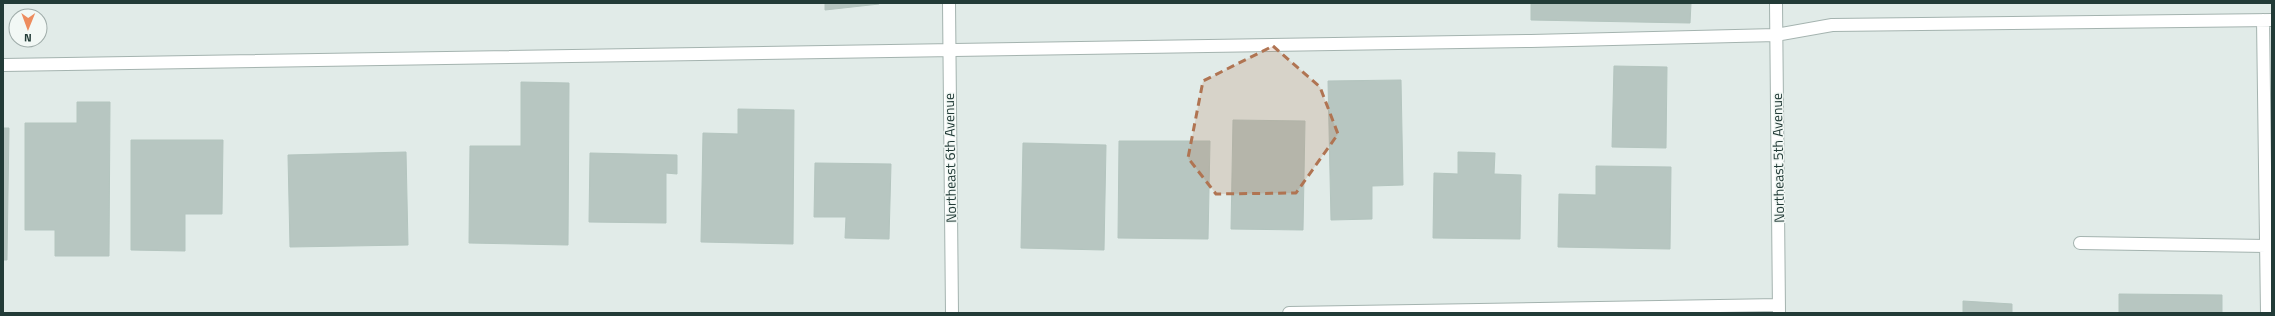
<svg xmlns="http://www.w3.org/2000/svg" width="2275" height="316" font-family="'Titillium Web',sans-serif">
<rect width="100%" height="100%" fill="#e1ebe8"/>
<!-- building -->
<path fill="#b7c6c1" stroke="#b4c5bf" d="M 825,3 L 879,3 L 879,4 L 825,10 Z
M 1531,3 L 1691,3 L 1690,23 L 1531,20 Z
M 1614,66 L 1667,67 L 1666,148 L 1612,147 Z
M 1401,80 L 1403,185 L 1372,186 L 1372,219 L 1331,220 L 1328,81 Z
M 521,82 L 569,83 L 568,245 L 469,243 L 470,146 L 521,146 Z
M 77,102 L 110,102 L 109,256 L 55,256 L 55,230 L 25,230 L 25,123 L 77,123 Z
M 738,109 L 794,110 L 793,244 L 701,242 L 703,133 L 738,134 Z
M 1233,120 L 1305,121 L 1303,230 L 1231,229 Z
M 3,128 L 9,128 L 7,260 L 3,260 Z
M 131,140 L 223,140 L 222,214 L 185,214 L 185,251 L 131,250 Z
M 1119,141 L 1210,141 L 1208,239 L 1118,238 Z
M 1023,143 L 1106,145 L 1104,250 L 1021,248 Z
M 406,152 L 408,245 L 290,247 L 288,155 Z
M 1458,152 L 1495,153 L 1494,174 L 1521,175 L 1520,239 L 1433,238 L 1434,173 L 1458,174 Z
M 590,153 L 677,155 L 677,174 L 666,173 L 666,223 L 589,222 Z
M 815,163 L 891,164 L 889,239 L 845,238 L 846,217 L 814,217 Z
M 1596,166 L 1671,167 L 1670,249 L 1558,247 L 1559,194 L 1596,195 Z
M 2119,294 L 2222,295 L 2222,313 L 2119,313 Z
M 1963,301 L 2012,304 L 2012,313 L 1963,313 Z"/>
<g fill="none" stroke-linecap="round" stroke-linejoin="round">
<!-- minor casing -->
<g stroke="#a4b3af" stroke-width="14">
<path id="minor" d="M 949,3 L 952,313
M 1776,3 L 1779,312
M 2263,20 L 2267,313
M 3,65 L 1531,41 L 1776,35 L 1832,25 L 2272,20
M 2080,243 L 2266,246
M 1289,313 L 1779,305"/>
</g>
<!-- minor -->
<use href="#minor" stroke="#fff" stroke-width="12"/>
</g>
<!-- marked area -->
<path fill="#b07452" fill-opacity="0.2" stroke="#b07452" stroke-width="3" stroke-dasharray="8 5" stroke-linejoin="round" d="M 1273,46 L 1320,87 L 1338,134 L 1296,193 L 1216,194 L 1188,158 L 1203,81 Z"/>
<g text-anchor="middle" stroke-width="3" stroke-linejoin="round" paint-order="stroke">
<!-- street labels -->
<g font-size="14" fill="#223b37" stroke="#f2f8f5">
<text transform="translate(950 158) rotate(-91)" y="5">Northeast 6th Avenue</text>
<text transform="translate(1778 158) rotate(-91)" y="5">Northeast 5th Avenue</text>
</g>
</g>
<!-- border -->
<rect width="2275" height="316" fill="none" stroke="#223b37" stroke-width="8"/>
<!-- north arrow -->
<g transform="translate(28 28) rotate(181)"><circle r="19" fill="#f2f8f5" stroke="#9faca9"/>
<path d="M0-3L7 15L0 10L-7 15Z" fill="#ed8c5e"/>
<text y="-6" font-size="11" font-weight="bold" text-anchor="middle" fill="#223b37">N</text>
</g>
</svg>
